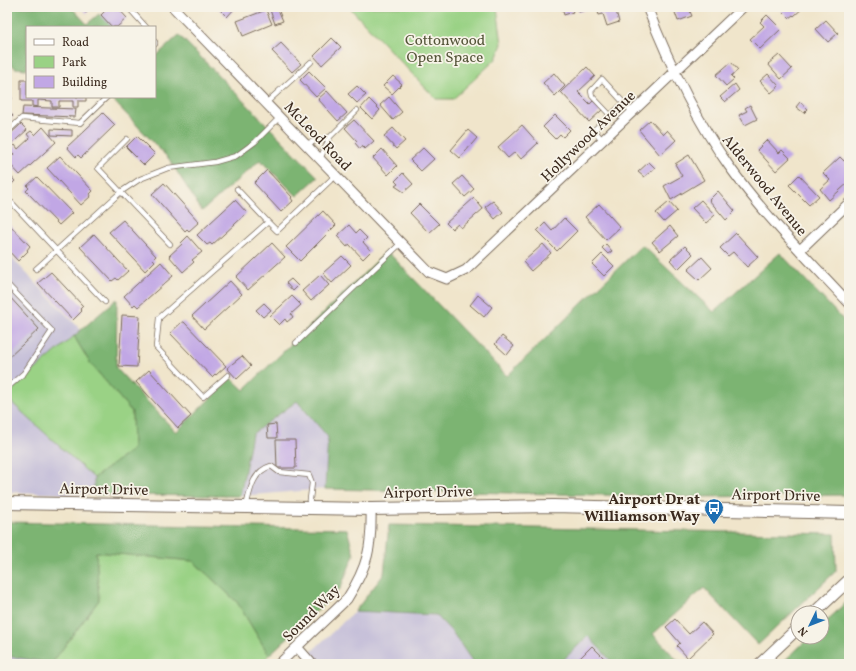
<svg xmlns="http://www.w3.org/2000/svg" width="856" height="671" font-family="Vollkorn,serif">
<rect width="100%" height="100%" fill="#f7f3e8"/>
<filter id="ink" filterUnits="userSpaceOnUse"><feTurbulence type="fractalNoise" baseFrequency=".025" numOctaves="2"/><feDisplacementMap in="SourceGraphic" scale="8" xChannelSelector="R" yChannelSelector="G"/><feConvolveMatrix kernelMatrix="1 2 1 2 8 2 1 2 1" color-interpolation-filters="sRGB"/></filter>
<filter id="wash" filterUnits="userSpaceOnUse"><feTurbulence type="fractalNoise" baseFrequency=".012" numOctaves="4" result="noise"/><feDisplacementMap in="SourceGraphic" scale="16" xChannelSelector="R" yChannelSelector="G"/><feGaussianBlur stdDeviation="0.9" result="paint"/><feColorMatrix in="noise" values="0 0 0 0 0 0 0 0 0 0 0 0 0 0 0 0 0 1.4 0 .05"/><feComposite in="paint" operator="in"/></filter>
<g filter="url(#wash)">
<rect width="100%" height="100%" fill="#f0e5cb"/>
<!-- industrial -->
<path fill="#c6c0d9" d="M 7,253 L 81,330 L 7,394 Z
M 7,396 L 9,400 L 94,478 L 94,495 L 7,492 Z
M 297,401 L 328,437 L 325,489 L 240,496 L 252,434 Z
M 355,611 L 436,615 L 453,633 L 474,664 L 298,664 Z
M 588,636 L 614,664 L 559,664 Z
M 7,656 L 59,664 L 7,664 Z"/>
<!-- green -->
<path fill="#9ad285" stroke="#6a7e52" d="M 349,7 L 497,7 L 502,44 L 496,59 L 453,99 L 436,99 Z
M 74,336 L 90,363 L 132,412 L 133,449 L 94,478 L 9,400 L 7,394 Z
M 96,552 L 193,561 L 237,602 L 269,655 L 260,664 L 52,663 L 99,600 Z"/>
<!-- forest -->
<path fill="#7bb472" stroke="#5b6f48" d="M 7,7 L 71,7 L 87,24 L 99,14 L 113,27 L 27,27 L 27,69 L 15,68 L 7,59 Z
M 179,35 L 318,177 L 297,196 L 260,160 L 202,211 L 169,159 L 110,97 L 155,97 L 155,57 Z
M 642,245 L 714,312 L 780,253 L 849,326 L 849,495 L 694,497 L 325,489 L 328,437 L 297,401 L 252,434 L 240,496 L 94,495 L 94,478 L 133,449 L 132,412 L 90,363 L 74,336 L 117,299 L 116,368 L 176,432 L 231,378 L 244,390 L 387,251 L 507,376 Z
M 7,522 L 347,529 L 354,555 L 340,589 L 269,655 L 237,602 L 193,561 L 96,552 L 99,600 L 52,663 L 7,656 Z
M 389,525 L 835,534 L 836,571 L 758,645 L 704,588 L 653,634 L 681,664 L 614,664 L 588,636 L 559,664 L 474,664 L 453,633 L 436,615 L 355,611 L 384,574 Z
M 849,600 L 849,664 L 781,664 L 810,637 L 822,637 L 822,625 Z"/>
<g id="blocks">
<!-- building -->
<path fill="#c1a7e5" d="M 81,7 L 92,7 L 86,13 Z
M 109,7 L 117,7 L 127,18 L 117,27 L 112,27 L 101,15 Z
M 217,7 L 236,7 L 227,17 Z
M 277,7 L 283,21 L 275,24 L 270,10 Z
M 537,7 L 548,7 L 548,8 L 537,10 Z
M 571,7 L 573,12 L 564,15 L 562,8 Z
M 577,7 L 593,7 L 579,12 Z
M 596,7 L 618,7 L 619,10 L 616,11 L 619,22 L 607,26 L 603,14 L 599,15 Z
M 673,7 L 688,7 L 692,16 L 678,21 Z
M 784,7 L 804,7 L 794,16 L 793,15 L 789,18 L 781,10 Z
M 266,10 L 272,24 L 243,36 L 237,21 Z
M 767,15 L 781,29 L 760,49 L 750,39 L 764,26 L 760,22 Z
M 826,20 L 838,33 L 828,42 L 816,29 Z
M 332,38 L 341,47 L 322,65 L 314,56 Z
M 281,43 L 301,64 L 292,72 L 272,51 Z
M 779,55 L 792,69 L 781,79 L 768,64 Z
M 731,62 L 738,70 L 731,76 L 734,79 L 726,86 L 716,75 Z
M 587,67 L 595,76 L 578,92 L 590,104 L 593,101 L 602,110 L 589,122 L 561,92 Z
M 309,71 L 326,88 L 316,97 L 300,80 Z
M 554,73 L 565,86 L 555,96 L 543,83 Z
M 768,74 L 779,86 L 771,93 L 760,81 Z
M 393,76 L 402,84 L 392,94 L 383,86 Z
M 7,80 L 12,99 L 7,100 Z
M 21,80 L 27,80 L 27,97 L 86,97 L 86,101 L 78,101 L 78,107 L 73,107 L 73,101 L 59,101 L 59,107 L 52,107 L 52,101 L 38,100 L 38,107 L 32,106 L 32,101 L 21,101 Z
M 735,84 L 739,90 L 725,102 L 720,97 Z
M 357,86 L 366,95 L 357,103 L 348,94 Z
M 327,91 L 347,113 L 338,121 L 318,99 Z
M 389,97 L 402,112 L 393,120 L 380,105 Z
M 369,99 L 380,110 L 372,119 L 361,108 Z
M 800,102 L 808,109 L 804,113 L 796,107 Z
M 750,105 L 757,119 L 745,125 L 739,115 L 747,111 L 745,108 Z
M 23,107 L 76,109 L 75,117 L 22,115 Z
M 8,110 L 13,116 L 7,122 L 7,111 Z
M 103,113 L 115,125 L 81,158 L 78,155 L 76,157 L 67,147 Z
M 555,115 L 570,130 L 563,137 L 560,134 L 555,139 L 543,127 Z
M 354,120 L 374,141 L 365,149 L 362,146 L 360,149 L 355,143 L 357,141 L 345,128 Z
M 650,120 L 663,134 L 667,130 L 676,140 L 660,155 L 639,130 Z
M 21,124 L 27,130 L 7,148 L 7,137 Z
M 522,125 L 538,143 L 521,159 L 515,152 L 508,158 L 498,147 Z
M 43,127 L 56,142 L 20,175 L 7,161 L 14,154 L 10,150 L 15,145 L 18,149 L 30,138 L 27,134 L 31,131 L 35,135 Z
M 393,128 L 405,141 L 396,149 L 384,136 Z
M 51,129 L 72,130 L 72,136 L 51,135 Z
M 468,130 L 477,138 L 460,158 L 451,150 Z
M 137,136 L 155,154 L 144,165 L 126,147 Z
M 767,140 L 779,153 L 782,150 L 790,158 L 776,171 L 757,150 Z
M 423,148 L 434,159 L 421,171 L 410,160 Z
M 382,149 L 397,166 L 388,175 L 373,158 Z
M 689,155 L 704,180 L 671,200 L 664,186 L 682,176 L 675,164 Z
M 60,156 L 93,191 L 90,194 L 91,196 L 81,205 L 47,168 Z
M 840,157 L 844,161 L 849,157 L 849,182 L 829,200 L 820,189 L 830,180 L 823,173 Z
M 649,162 L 655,168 L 644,177 L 638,172 Z
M 267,170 L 292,197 L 291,198 L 293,201 L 281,212 L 254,183 Z
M 7,172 L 15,181 L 7,189 Z
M 403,173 L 413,184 L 404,192 L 395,186 L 398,184 L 395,181 Z
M 799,175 L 819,196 L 809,205 L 789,185 Z
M 462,176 L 474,189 L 465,197 L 453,184 Z
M 37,177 L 72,213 L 59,225 L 26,191 L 29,188 L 27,186 Z
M 164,183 L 199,222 L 189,231 L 187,229 L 185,231 L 152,194 Z
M 718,191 L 735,211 L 726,220 L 709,200 Z
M 474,198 L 483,209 L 461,228 L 458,224 L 452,229 L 446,223 Z
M 235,200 L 247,213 L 212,245 L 210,243 L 207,245 L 197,235 Z
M 701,200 L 715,215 L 706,223 L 692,208 Z
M 493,201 L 503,212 L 495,219 L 485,207 Z
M 669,202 L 677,211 L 664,222 L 656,213 Z
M 419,204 L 439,224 L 429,233 L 410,213 Z
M 599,204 L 620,227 L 606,240 L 585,217 Z
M 323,211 L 336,225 L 300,261 L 286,247 Z
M 564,218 L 577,231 L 557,251 L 537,231 L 545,223 L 552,231 Z
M 123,220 L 156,256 L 153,259 L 155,261 L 145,271 L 109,232 Z
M 7,222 L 30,246 L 27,250 L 28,251 L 18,261 L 7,249 Z
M 349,225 L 356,233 L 359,230 L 367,238 L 363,242 L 371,251 L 363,259 L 349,244 L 347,247 L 337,236 Z
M 670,226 L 678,236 L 660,251 L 652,242 Z
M 736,233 L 758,257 L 747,267 L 733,252 L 728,256 L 720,248 Z
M 94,234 L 128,271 L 118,280 L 116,278 L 112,281 L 80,247 Z
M 188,236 L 202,252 L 192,260 L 194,262 L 183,272 L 169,256 L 182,244 L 181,243 Z
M 272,243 L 285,257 L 248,290 L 236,277 Z
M 543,244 L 551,253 L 531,271 L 523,262 Z
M 606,244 L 612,251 L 608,254 L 602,248 Z
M 685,246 L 693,254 L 678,269 L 670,260 Z
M 602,254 L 614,266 L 604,276 L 592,264 Z
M 342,256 L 351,265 L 332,283 L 323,273 Z
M 702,257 L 712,268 L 699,280 L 688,270 Z
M 161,262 L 173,276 L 138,307 L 135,304 L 133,306 L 124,296 Z
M 51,272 L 83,306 L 80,309 L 82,311 L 73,320 L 38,283 Z
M 320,275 L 329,285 L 311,301 L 302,291 Z
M 291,279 L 298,286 L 293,291 L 286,283 Z
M 230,281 L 242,294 L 204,329 L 192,316 Z
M 7,294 L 39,329 L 7,359 Z
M 478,295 L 492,307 L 484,317 L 470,305 Z
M 292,296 L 301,305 L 291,314 L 293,317 L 287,322 L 285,319 L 279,325 L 270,316 Z
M 264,303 L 271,310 L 263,317 L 256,310 Z
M 122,315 L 140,316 L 137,367 L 119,366 Z
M 182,322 L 184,322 L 226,366 L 216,375 L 215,374 L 212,377 L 170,333 Z
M 502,336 L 514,346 L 507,355 L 495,344 Z
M 242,356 L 251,366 L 237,379 L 227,368 Z
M 149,370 L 191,416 L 178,428 L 136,382 Z
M 276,424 L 277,438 L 268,438 L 267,425 Z
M 276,440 L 295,440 L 296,468 L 277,468 Z
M 675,619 L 689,634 L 702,622 L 713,634 L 688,658 L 677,646 L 680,643 L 666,627 Z
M 592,646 L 610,664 L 574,664 Z
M 7,661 L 17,663 L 17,664 L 7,664 Z"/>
</g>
</g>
<g filter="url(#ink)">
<use href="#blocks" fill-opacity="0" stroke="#7a6b5b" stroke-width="1"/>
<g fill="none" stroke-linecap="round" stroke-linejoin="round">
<!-- service casing -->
<g stroke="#7a6b5b" stroke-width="6">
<path id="service" d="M 128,7 L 146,27
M 155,42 L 155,44
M 266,103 L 311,62
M 610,115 L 592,96 L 591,91 L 602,79 L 633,113
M 7,132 L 22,118 L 80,123 L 107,97
M 330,137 L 357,110
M 127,139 L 98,168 L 170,244
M 603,141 L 594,130 L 624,103
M 305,144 L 330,137 L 320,159
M 237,189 L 268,222
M 12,203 L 105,302
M 36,269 L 122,191 L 140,179 L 168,168 L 215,162 L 236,156 L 255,142 L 280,117
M 7,284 L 52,331 L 24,373 L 7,388
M 296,343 L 401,243
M 228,375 L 203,397 L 156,347 L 159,318 L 268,222 L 277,231 L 336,175
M 246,507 C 250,490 253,471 271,466 L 279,472 L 309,475 L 312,483 L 309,507"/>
</g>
<!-- minor casing -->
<g stroke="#7a6b5b" stroke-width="11">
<path id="minor" d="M 173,7 L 429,272 L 447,279 L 466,270 L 743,7
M 647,7 C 669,63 694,117 729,166 C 764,215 808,259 849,303
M 800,250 L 849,203
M 297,647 L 312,664
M 279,664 L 347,599 C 368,566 372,547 371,509"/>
</g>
<!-- tertiary casing -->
<g stroke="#7a6b5b" stroke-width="13">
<path id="tertiary" d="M 814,613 L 849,580
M 760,664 L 798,628"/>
</g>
<!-- secondary casing -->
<g stroke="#7a6b5b" stroke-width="14">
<path id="secondary" d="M 7,503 L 371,509 L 553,506 L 849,513"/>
</g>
<!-- service -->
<use href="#service" stroke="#fff" stroke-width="4.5"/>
<!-- minor -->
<use href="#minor" stroke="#fff" stroke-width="9"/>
<!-- tertiary -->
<use href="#tertiary" stroke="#fff" stroke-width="11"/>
<!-- secondary -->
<use href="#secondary" stroke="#fff" stroke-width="12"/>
</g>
</g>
<!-- icons -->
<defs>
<g id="bus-pin" transform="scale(1)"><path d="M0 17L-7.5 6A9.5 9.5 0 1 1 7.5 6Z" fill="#1f6fb2" stroke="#f7f3e8"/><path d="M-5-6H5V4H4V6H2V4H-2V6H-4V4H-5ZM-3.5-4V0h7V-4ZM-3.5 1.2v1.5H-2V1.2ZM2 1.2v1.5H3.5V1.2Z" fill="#fff"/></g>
</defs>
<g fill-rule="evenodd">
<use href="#bus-pin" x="714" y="508"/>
</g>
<g text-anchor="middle" stroke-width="3.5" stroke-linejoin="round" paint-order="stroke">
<!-- park labels -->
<g font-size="15" fill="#535438" stroke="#f7f3e8">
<text x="445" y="45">Cottonwood<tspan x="445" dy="17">Open Space</tspan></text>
</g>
<!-- street labels -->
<g font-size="15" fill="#3b2a1e" stroke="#f7f3e8">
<text transform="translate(318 136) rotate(46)" y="5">McLeod Road</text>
<text transform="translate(588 136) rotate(-44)" y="5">Hollywood Avenue</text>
<text transform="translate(765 185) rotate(51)" y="5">Alderwood Avenue</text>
<text transform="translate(104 489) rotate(1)" y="5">Airport Drive</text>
<text transform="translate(428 492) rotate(-1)" y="5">Airport Drive</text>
<text transform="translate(776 495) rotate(1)" y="5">Airport Drive</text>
<text transform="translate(311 613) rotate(-45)" y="5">Sound Way</text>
</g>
<!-- poi labels -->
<g font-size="15" font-weight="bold" fill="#3b2a1e" stroke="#f7f3e8" text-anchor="end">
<text x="700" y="504">Airport Dr at<tspan x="700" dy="17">Williamson Way</tspan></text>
</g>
</g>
<!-- margin -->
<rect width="856" height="671" fill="none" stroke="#f7f3e8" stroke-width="24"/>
<!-- legend -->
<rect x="26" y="26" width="130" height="72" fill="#f7f3e8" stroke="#aca397"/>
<rect x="34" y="39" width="20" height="6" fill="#ffffff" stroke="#aca397"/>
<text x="62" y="46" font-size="12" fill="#3b2a1e">Road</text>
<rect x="34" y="56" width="20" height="12" fill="#9ad285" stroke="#aca397"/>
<text x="62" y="66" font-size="12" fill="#3b2a1e">Park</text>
<rect x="34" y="76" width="20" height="12" fill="#c1a7e5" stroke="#aca397"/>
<text x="62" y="86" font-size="12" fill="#3b2a1e">Building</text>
<!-- north arrow -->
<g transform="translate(810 625) rotate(227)"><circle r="19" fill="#f7f3e8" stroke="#aca397"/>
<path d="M0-3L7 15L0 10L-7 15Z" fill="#1f6fb2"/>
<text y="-6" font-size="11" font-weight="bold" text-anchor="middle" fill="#3b2a1e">N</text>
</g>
</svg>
